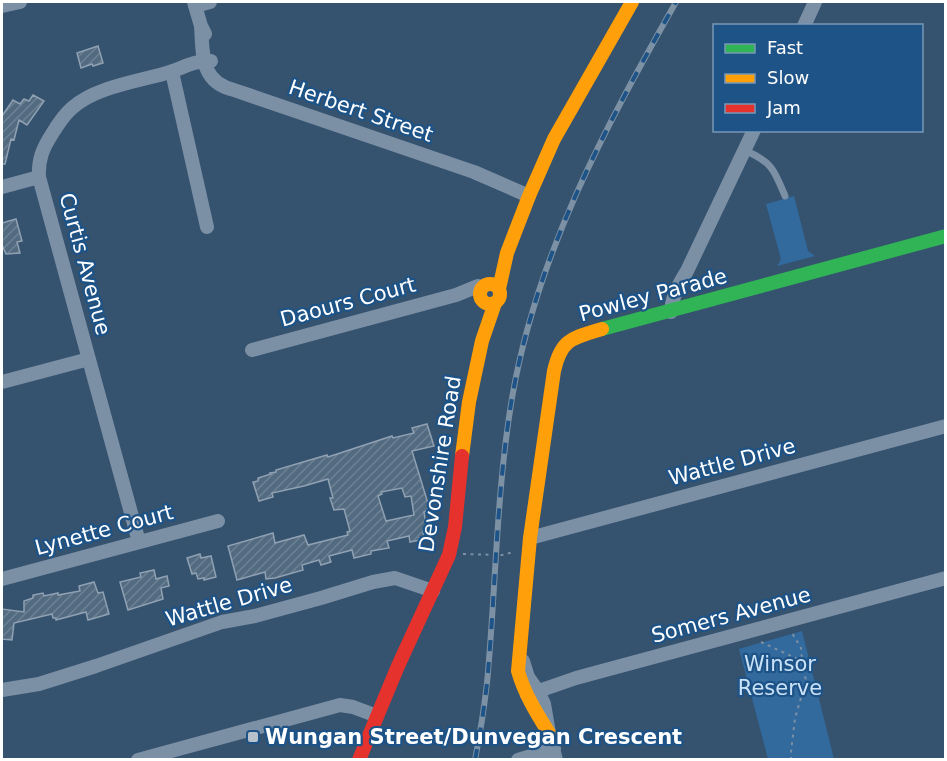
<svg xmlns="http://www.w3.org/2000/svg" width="947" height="761" font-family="'DejaVu Sans',sans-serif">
<defs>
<pattern id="building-hatch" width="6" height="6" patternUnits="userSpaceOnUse" patternTransform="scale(1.5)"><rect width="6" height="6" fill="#536b81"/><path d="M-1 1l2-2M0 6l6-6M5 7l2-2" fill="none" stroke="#6d8194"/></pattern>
</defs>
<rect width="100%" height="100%" fill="#35526f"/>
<!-- park -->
<path fill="#326a9e" d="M 794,196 L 808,251 L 815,256 L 777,266 L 781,259 L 766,204 Z
M 802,631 L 834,759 L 768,759 L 739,649 Z"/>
<!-- building -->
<path fill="url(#building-hatch)" stroke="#90a1b2" stroke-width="1.5" fill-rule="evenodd" d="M 98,46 L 103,63 L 93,66 L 92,64 L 81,68 L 77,53 Z
M 33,95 L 44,101 L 27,125 L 19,120 L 14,140 L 11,139 L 5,164 L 2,164 L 2,116 L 13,100 L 20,104 L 24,99 L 29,101 Z
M 16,219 L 22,241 L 17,242 L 20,253 L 6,254 L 2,245 L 2,223 Z
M 427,424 L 434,446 L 412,451 L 430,510 L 424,512 L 427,531 L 423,532 L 424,537 L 419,538 L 420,540 L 410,542 L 409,536 L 387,541 L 389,548 L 371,551 L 371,554 L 354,558 L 352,550 L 329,556 L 331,562 L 321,565 L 319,560 L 302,565 L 303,570 L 275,578 L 266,579 L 265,572 L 237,580 L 228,546 L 273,533 L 275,543 L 304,535 L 308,545 L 348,535 L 347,532 L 350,531 L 344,509 L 334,510 L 330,498 L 333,498 L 328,479 L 304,486 L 272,493 L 273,497 L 259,501 L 253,482 L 258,481 L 258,478 L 271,474 L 270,473 L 276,472 L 276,470 L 327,455 L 328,457 L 392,436 L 393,438 L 414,433 L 412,428 ZM 402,488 L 405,497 L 411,496 L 414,515 L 386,521 L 378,496 L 382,494 L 381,492 Z
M 200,554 L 201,558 L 211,556 L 216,577 L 204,580 L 204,578 L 198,579 L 196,573 L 192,574 L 187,558 Z
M 154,570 L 156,579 L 167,576 L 169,586 L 161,588 L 163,599 L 128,610 L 120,582 L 141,577 L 140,573 Z
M 94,582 L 98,593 L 103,592 L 109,614 L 88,620 L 86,612 L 56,620 L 56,618 L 53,618 L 52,614 L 14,623 L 12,640 L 2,639 L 2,609 L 24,612 L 24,601 L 33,598 L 33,595 L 43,593 L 44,596 L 58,593 L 58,595 L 80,591 L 79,586 Z"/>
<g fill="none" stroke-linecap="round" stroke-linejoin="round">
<!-- path -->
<path stroke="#7c90a5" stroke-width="2" stroke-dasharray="3 4.5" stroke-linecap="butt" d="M 463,554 L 502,555 L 514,552
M 761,642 L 802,661
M 791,760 L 791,752 L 795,718 L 806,681 L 802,661 L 801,648 L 792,633"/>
<!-- lane -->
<path stroke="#7c90a5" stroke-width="7" d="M 744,150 C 772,162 774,169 785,196"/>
<!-- street -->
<path stroke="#7c90a5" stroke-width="14" d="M 194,2 L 201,26 L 205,34
M 2,6 L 20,2
M 195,6 L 210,2
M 201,26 C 203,54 200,82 234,90 L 474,172 L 529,196
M 804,26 L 815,2
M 172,72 L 207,227
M 2,187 L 39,177
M 671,312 C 672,296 679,284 687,271 L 754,130
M 252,350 L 456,295 L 478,286 L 483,287
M 2,382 L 89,359
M 530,538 L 946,426
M 139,542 L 39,177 C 38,159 43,148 52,134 C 58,124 64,115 72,108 C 94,88 134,82 163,74 C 180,70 193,60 211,61
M 2,579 L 218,521
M 523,661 L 528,677 L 538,691 L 544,704 L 549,733 L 556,760
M 2,690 L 39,684 L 96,666 L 222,622 L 255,616 L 321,598 L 373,582 L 395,578 L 433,591
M 527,695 L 576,678 L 946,578
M 138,760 L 340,705 L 353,707 L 377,716
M 518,760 L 554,749"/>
<!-- fast -->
<path stroke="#30b455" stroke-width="14" d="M 602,329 L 946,236"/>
<!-- slow -->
<path stroke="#ff9f0a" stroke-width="14" d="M480 294a10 10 0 1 1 20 0a10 10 0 1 1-20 0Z
M 499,289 L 507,253 L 529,196 L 554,139 L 632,2
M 462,456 L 469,402 L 482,341 L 495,303
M 549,733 C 537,714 524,693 518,671 L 530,538 L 554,371 C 561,339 572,338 602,329"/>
<!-- jam -->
<path stroke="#e5322d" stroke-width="14" d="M 359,760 L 398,666 L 449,555 L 455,527 L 462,456"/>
<!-- rail casing -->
<g stroke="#7c91a4" stroke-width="6">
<path id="rail" d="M 475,760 C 480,734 484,709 487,683 C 496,588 496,493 512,398 C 537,253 605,128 676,2"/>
</g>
<!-- rail -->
<use href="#rail" stroke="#1d5387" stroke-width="4" stroke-dasharray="11" stroke-linecap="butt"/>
</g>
<!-- markers -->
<rect fill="#b8c2cd" stroke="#1d5387" stroke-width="2" x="247" y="731" width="12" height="12" rx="3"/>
<g text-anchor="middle" stroke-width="4.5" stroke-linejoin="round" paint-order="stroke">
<!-- street labels -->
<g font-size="21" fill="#fff" stroke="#1d5387">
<text transform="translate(361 111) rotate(19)" y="7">Herbert Street</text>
<text transform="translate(85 264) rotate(75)" y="7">Curtis Avenue</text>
<text transform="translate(653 295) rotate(-15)" y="7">Powley Parade</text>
<text transform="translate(348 302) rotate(-15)" y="7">Daours Court</text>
<text transform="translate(732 462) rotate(-15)" y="7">Wattle Drive</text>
<text transform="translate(440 464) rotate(-81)" y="7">Devonshire Road</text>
<text transform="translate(104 530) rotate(-15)" y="7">Lynette Court</text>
<text transform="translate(229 602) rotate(-16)" y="7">Wattle Drive</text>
<text transform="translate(731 615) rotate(-15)" y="7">Somers Avenue</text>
</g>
<!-- park labels -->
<g font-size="21" fill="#cbe3f8" stroke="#1d5387">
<text x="780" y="671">Winsor<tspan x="780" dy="24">Reserve</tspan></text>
</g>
<!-- poi labels -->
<g font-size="21" font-weight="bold" fill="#fff" stroke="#1d5387" text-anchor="start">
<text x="265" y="744">Wungan Street/Dunvegan Crescent</text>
</g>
</g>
<!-- border -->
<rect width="947" height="761" fill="none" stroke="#ffffff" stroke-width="6"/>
<!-- legend -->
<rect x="713" y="24" width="210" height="108" fill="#1d5387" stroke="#7798b7" stroke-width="1.5"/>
<rect x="725" y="44" width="30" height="9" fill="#30b455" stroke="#7798b7" stroke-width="1.5"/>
<text x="767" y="54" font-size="18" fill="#ffffff">Fast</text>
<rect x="725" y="74" width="30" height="9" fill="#ff9f0a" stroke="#7798b7" stroke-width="1.5"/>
<text x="767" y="84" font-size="18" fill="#ffffff">Slow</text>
<rect x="725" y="104" width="30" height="9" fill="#e5322d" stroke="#7798b7" stroke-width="1.5"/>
<text x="767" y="114" font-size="18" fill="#ffffff">Jam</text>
</svg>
